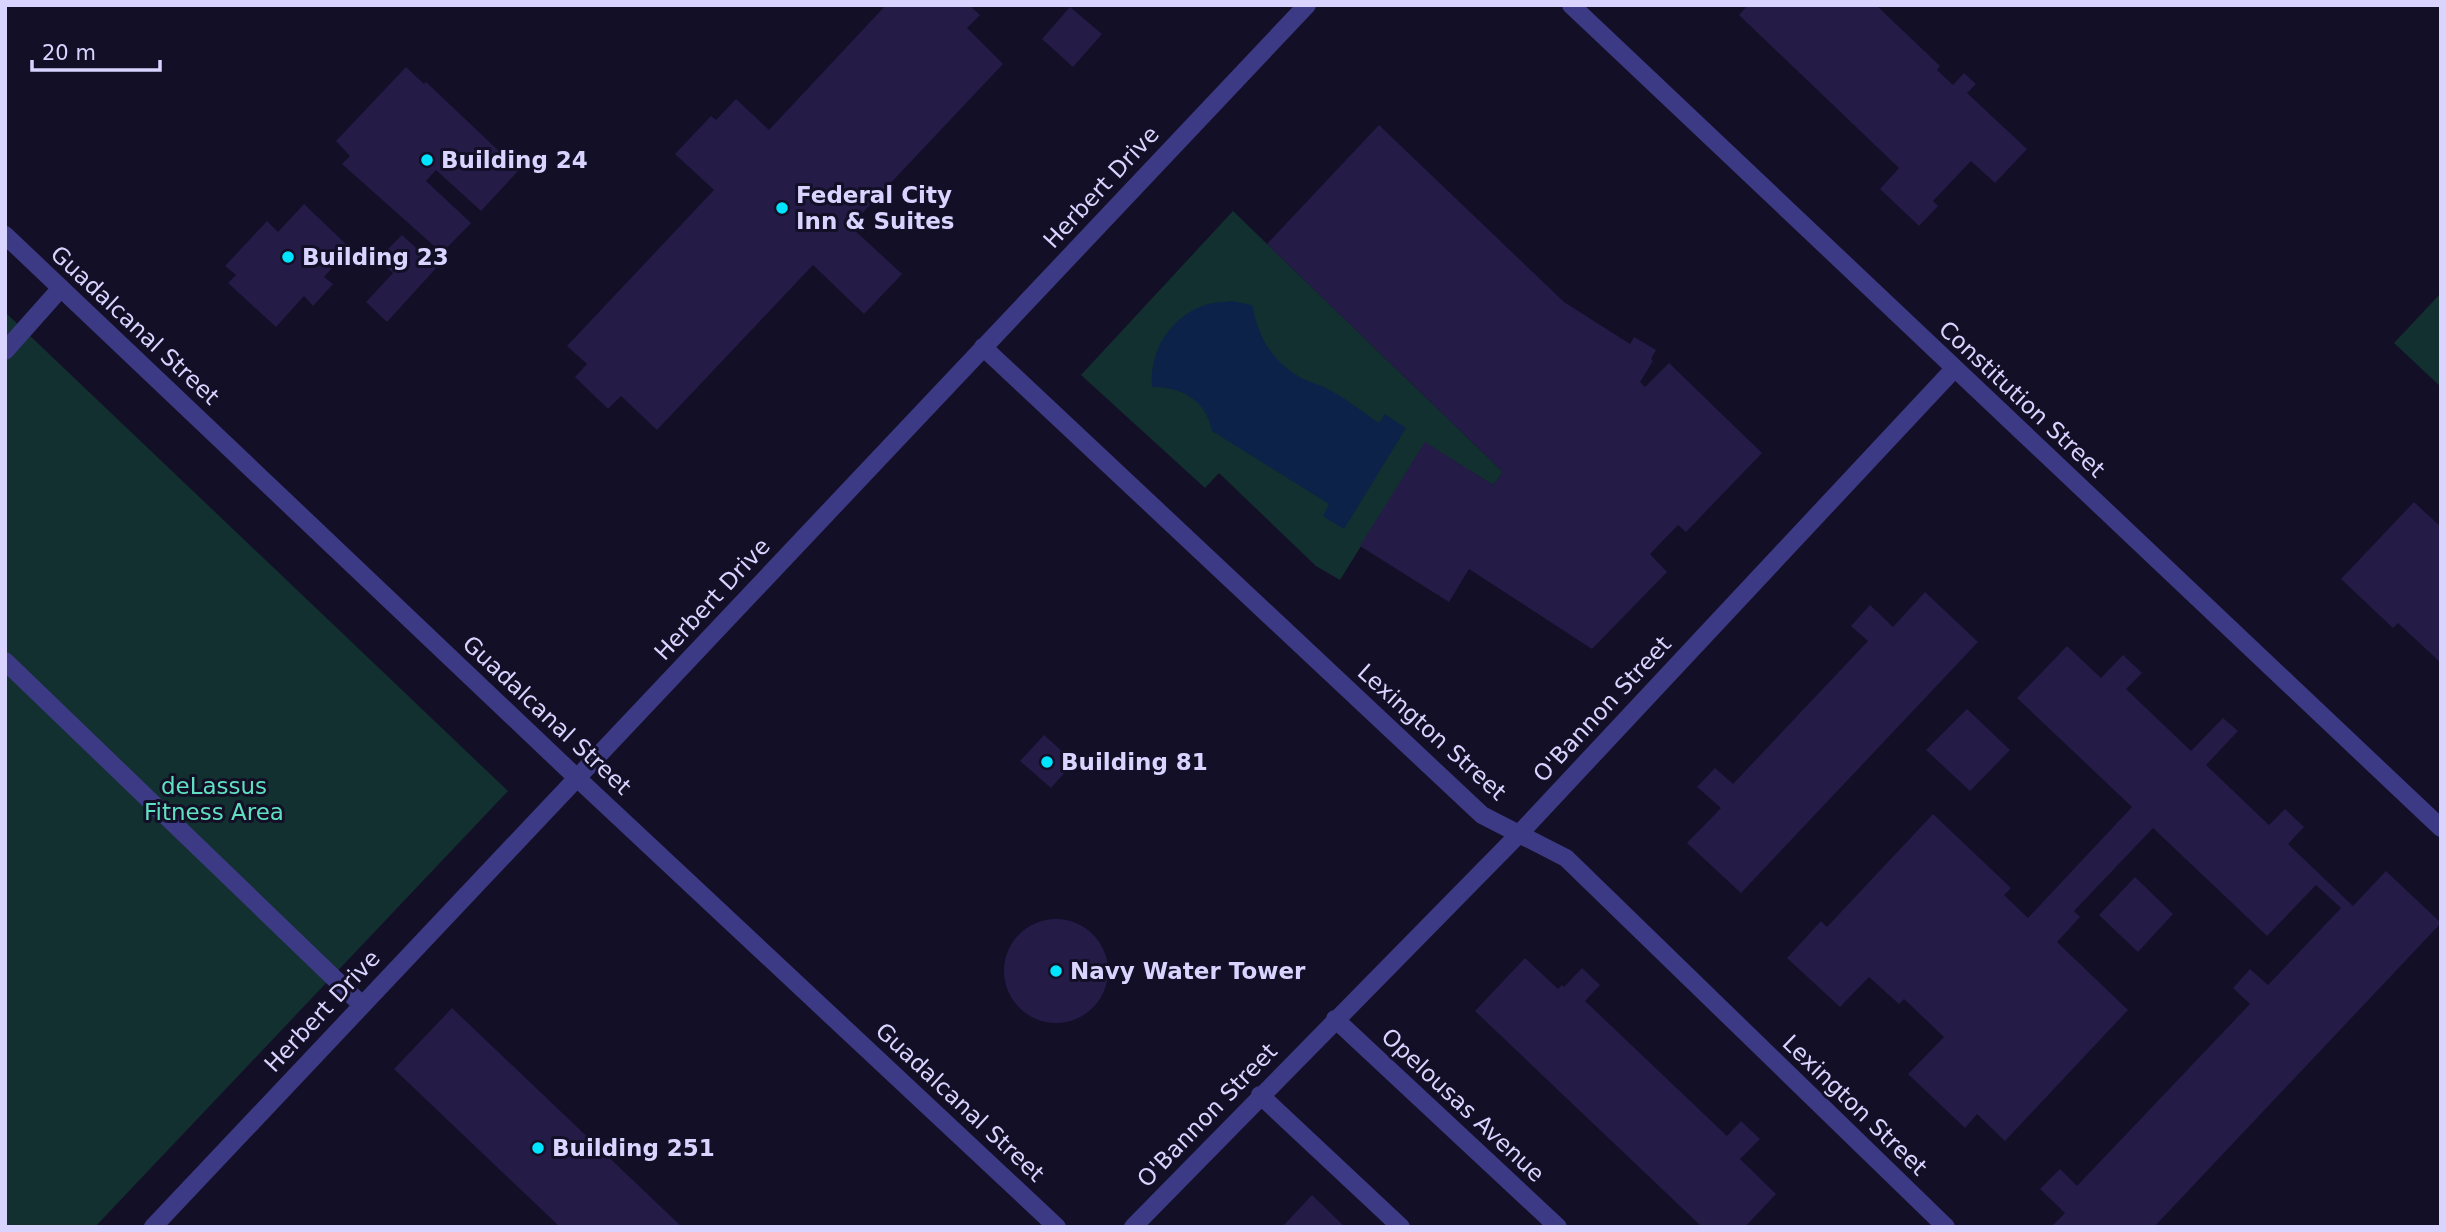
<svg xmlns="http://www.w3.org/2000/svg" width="2446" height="1232" font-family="'DejaVu Sans',sans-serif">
<rect width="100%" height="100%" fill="#130f26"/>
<!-- green -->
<path fill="#12302f" d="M 1233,211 L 1503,472 L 1493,485 L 1425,443 L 1340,580 L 1316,566 L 1219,473 L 1205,488 L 1081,375 Z
M 2441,293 L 2441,387 L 2394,343 Z
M 5,312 L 508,791 L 95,1227 L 5,1227 Z"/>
<!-- water -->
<path fill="#0c2248" d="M 1232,301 L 1252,305 C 1260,340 1271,361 1303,379 C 1310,382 1317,384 1324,387 C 1343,396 1361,411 1379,423 L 1385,414 L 1406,428 L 1344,529 L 1323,516 L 1329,504 L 1212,431 C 1206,400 1182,387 1152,387 C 1149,351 1170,317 1205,305 C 1213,302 1223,302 1232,301 Z"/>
<!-- building -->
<path fill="#241b47" d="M 886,5 L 969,5 L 980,15 L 967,28 L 1003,64 L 850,226 L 902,274 L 864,314 L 813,265 L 657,430 L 621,396 L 608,409 L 575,377 L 587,364 L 567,346 L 714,190 L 675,154 L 711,116 L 716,120 L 736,99 L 769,130 Z
M 1748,5 L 1876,5 L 1940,66 L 1937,70 L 1953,85 L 1964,73 L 1976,84 L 1967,93 L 2027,149 L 1995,183 L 1971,161 L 1933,201 L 1938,206 L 1919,226 L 1880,189 L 1899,168 L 1739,15 Z
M 1070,7 L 1102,34 L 1073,67 L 1042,39 Z
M 406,67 L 424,84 L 426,82 L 519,170 L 481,211 L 436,170 L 426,181 L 471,223 L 442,253 L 342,164 L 350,156 L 336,141 Z
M 1379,125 L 1564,302 L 1630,344 L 1634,337 L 1656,350 L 1651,359 L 1653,361 L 1640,382 L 1645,387 L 1669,363 L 1762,453 L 1686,532 L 1678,525 L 1650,554 L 1667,572 L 1592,649 L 1469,569 L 1449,602 L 1360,546 L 1425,442 L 1493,485 L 1503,472 L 1267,244 Z
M 304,204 L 350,248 L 324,277 L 333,284 L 313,306 L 304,296 L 276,327 L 228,283 L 236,275 L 225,266 L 267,221 L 278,232 Z
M 402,235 L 437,267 L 387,322 L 366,302 L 393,273 L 378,259 Z
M 2414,502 L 2441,527 L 2441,663 L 2398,623 L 2393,628 L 2341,579 Z
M 1925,592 L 1978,642 L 1741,893 L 1687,843 L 1721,808 L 1697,787 L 1715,768 L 1733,784 L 1868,641 L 1851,626 L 1870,605 L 1893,627 Z
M 2067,646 L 2101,678 L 2123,655 L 2142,673 L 2126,689 L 2191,751 L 2223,718 L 2238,731 L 2206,765 L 2269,825 L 2285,809 L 2304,827 L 2288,844 L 2353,906 L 2386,871 L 2441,923 L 2154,1227 L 2051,1227 L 2065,1213 L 2040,1189 L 2060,1169 L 2077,1186 L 2250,1004 L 2233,988 L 2250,969 L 2268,985 L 2341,908 L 2316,885 L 2267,936 L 2153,828 L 2074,911 L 2080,917 L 2057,942 L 2128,1010 L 2005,1141 L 1977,1114 L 1965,1128 L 1908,1074 L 1944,1037 L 1904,999 L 1899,1004 L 1869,977 L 1840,1007 L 1787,958 L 1821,921 L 1827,927 L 1933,814 L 2011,888 L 2004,895 L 2028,918 L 2132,807 L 2017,698 Z
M 1967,709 L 2010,750 L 1970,791 L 1926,750 Z
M 1044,735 L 1074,762 L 1051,788 L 1020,761 Z
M 2135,877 L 2173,914 L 2138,952 L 2099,915 Z
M1004 971a52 52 0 1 1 104 0a52 52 0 1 1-104 0Z
M 1525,958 L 1558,989 L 1562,985 L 1564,987 L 1582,968 L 1600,985 L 1585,1001 L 1727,1136 L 1741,1121 L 1760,1139 L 1740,1159 L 1776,1194 L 1745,1227 L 1702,1227 L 1475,1011 Z
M 452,1008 L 682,1227 L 560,1227 L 394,1069 Z
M 1312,1195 L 1345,1227 L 1282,1227 Z"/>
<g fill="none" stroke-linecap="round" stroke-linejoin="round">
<!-- lane -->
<path stroke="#3d3a85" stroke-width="18" d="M 5,351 L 61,288
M 5,661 L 362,1005"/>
<!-- street -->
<path stroke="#3d3a85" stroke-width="18" d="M 1571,5 L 2441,828
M 5,235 L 576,777 L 1057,1227
M 983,347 L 1482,815 L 1566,858 L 1946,1227
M 1335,1019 L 1558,1227
M 1260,1095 L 1401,1227
M 153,1227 L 1307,5
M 1133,1227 L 1520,833 L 1954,369"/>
</g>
<!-- markers -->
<g fill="#00e5ff" stroke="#130f26" stroke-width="2.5">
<circle cx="427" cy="160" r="7"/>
<circle cx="782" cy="208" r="7"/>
<circle cx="288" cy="257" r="7"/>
<circle cx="1047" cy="762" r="7"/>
<circle cx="1056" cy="971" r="7"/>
<circle cx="538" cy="1148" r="7"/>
</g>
<g text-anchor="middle" stroke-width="6" stroke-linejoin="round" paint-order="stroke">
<!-- poi labels -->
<g font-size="23" font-weight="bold" fill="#d9d4ff" stroke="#130f26" text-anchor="start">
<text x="441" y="168">Building 24</text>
<text x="796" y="203">Federal City<tspan x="796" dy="26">Inn &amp; Suites</tspan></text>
<text x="302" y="265">Building 23</text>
<text x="1061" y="770">Building 81</text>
<text x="1070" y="979">Navy Water Tower</text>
<text x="552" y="1156">Building 251</text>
</g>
<!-- street labels -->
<g font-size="23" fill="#d9d4ff" stroke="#130f26">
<text transform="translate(1101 187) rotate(-47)" y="8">Herbert Drive</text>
<text transform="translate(135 325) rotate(43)" y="8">Guadalcanal Street</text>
<text transform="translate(2022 399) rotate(43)" y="8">Constitution Street</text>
<text transform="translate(712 599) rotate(-47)" y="8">Herbert Drive</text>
<text transform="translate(1602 709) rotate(-47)" y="8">O'Bannon Street</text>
<text transform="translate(547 715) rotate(43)" y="8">Guadalcanal Street</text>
<text transform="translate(1432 732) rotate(42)" y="8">Lexington Street</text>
<text transform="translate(322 1011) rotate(-47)" y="8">Herbert Drive</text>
<text transform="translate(960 1102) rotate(43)" y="8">Guadalcanal Street</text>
<text transform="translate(1463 1105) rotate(43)" y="8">Opelousas Avenue</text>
<text transform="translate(1855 1105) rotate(44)" y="8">Lexington Street</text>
<text transform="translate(1207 1115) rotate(-46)" y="8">O'Bannon Street</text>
</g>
<!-- park labels -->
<g font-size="23" fill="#5fe0c0" stroke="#130f26">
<text x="214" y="794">deLassus<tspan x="214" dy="26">Fitness Area</tspan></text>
</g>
</g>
<!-- border -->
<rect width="2446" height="1232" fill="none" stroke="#d9d4ff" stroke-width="14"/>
<!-- scale -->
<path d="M32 60v10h128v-10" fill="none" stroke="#d9d4ff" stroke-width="3.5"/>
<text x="42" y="60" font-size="21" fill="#d9d4ff" stroke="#130f26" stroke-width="5" paint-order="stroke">20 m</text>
</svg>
